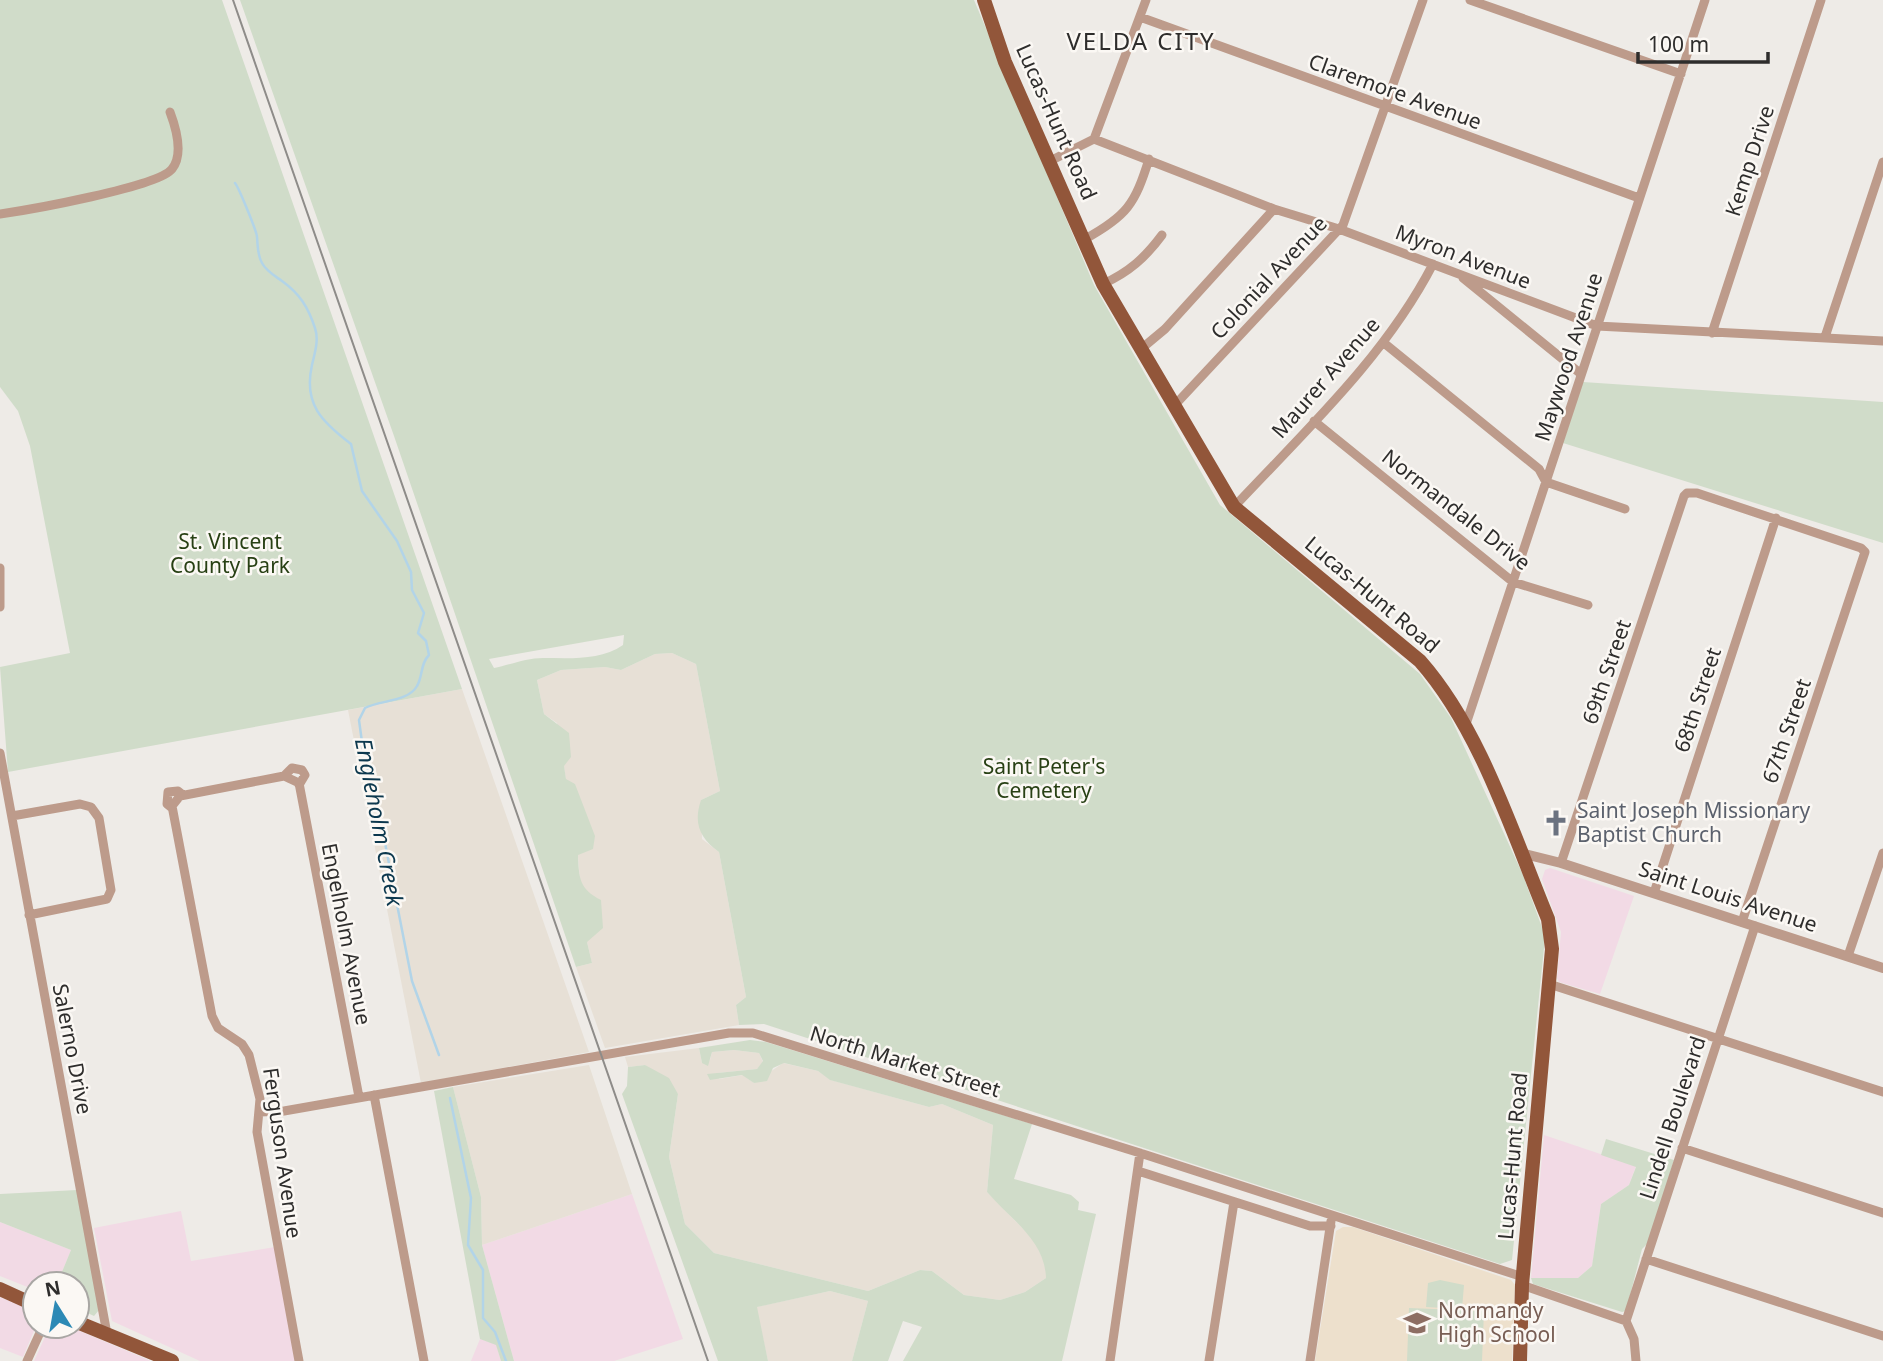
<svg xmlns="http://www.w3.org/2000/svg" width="1883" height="1361" font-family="'Noto Sans',sans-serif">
<rect width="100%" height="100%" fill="#eeebe7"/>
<!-- commercial -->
<path fill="#f2dae5" d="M 1550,868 L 1634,896 L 1600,994 L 1559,982 L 1557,978 L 1561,932 L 1542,879 L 1545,870 Z
M 1544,1135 L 1636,1166 L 1629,1185 L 1601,1204 L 1592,1266 L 1578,1278 L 1531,1278 Z
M 632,1194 L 683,1339 L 614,1361 L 514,1361 L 482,1245 Z
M 181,1211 L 191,1261 L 275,1247 L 295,1361 L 200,1361 L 112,1321 L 94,1228 Z
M 0,1222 L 71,1250 L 57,1284 L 35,1284 L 35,1290 L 0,1276 Z
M 0,1297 L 35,1312 L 36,1326 L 23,1357 L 0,1348 Z
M 50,1326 L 68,1326 L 151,1361 L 34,1361 Z
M 480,1339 L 496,1344 L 501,1361 L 471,1361 Z"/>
<!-- built -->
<path fill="#e7e0d6" d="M 672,653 L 696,664 L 720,791 L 701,800 L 702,839 L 719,852 L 746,997 L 736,1005 L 739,1025 L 605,1048 L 576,967 L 592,963 L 587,942 L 586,892 L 580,882 L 578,855 L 557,723 L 544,714 L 537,680 L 561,670 L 605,667 L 621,670 L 655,654 Z
M 462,689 L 589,1052 L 421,1083 L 348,710 Z
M 699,1048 L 702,1063 L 710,1060 L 712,1052 L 734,1050 L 759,1053 L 763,1062 L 757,1069 L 717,1073 L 719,1079 L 743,1075 L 754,1083 L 783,1063 L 818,1071 L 831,1080 L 929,1107 L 942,1104 L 993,1125 L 987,1192 L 1034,1240 L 1046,1265 L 1046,1278 L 1025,1292 L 1000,1300 L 964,1295 L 932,1271 L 920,1270 L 868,1291 L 714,1253 L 685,1224 L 669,1157 L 678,1094 L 645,1065 L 628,1067 L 625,1057 Z
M 589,1065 L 632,1194 L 482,1245 L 481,1197 L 453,1087 Z
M 830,1291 L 868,1301 L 852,1361 L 768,1361 L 756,1307 Z"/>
<!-- education -->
<path fill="#ede0cc" d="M 1343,1227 L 1353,1227 L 1511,1280 L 1515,1285 L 1512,1361 L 1315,1361 L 1336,1231 Z"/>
<!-- green -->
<path fill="#d0dcc9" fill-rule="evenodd" d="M 0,0 L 222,0 L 462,689 L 8,772 L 0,667 L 70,653 L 30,446 L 18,411 L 0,387 Z
M 240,0 L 974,0 L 1094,285 L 1220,505 L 1420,674 L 1451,718 L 1523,875 L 1544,933 L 1544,948 L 1512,1260 L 1500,1264 L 764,1024 L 739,1025 L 736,1005 L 746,997 L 719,852 C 700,838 693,824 701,800 L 720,791 L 696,664 L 672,653 L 655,654 L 621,670 L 605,667 L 561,670 L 537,680 L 544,714 L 569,733 L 571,757 L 564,766 L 566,779 L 575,784 L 595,836 L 593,849 L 578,855 C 579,878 579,889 601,900 L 603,928 L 587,942 L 592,963 L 576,967 L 394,436 ZM 624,635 L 623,645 C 600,661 569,658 543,658 C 527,658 509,665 494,668 L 489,659 Z
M 1583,382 L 1883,402 L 1883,543 L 1563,443 Z
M 750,1040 L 766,1042 L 1032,1124 L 1014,1179 L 1071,1195 L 1079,1202 L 1078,1210 L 1096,1214 L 1062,1361 L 903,1361 L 922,1327 L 903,1321 L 888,1361 L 852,1361 L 868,1301 L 830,1291 L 757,1307 L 768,1361 L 718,1361 L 622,1094 L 627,1086 L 628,1067 L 645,1065 L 669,1078 L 678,1094 L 669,1157 L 685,1224 L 714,1253 L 868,1291 L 920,1270 L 932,1271 L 964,1295 L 1000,1300 L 1025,1292 L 1046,1278 C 1045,1240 1010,1219 987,1192 L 993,1125 L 942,1104 L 929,1107 L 830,1080 L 818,1071 L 784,1063 L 773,1068 L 767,1081 L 754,1083 L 742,1075 L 710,1080 L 707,1074 L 757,1069 L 763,1061 L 759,1053 L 734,1050 L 712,1052 L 708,1066 L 702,1063 L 699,1048 Z
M 453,1087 L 481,1197 L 482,1245 L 514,1361 L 501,1361 L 496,1345 L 480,1339 L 434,1091 Z
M 1606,1139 L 1674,1160 L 1649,1242 L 1642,1249 L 1626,1311 L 1622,1312 L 1533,1284 L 1531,1278 L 1578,1278 L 1592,1266 L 1601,1204 L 1629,1185 L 1636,1167 L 1601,1155 Z
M 77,1190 L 99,1310 L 94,1316 L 77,1308 L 77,1284 L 57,1284 L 71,1250 L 0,1222 L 0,1194 Z
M 1440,1280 L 1464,1285 L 1462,1309 L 1426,1307 L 1428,1283 Z
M 1409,1308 L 1484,1311 L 1482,1361 L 1407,1361 Z"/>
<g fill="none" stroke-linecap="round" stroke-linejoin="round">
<!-- stream -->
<path stroke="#b2d4e8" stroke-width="2.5" d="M 235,183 C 239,188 257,232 257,237 C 258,247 257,254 262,263 C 266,271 275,276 282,281 C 300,294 308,307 315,328 C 319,340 315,352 312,365 C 303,404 322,422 351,444 L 362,491 L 397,541 L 411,572 L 412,590 L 424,613 L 418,633 L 426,641 L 429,655 C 420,664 423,676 417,686 C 408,702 380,700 365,708 L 359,720 L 364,757 L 376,797 L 412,981 L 439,1055
M 450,1098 L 471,1198 L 468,1245 L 483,1270 L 483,1318 L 495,1332 L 506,1361"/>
<!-- minor -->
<path stroke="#bd9b8b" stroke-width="9" d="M 1470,0 L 1681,74
M 1140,17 L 1639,198
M 1094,139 L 1146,0
M 1050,161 L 1094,139 L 1274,209 L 1339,229 L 1597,326 L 1883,341
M 0,214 C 28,210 158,187 172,169 C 184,154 176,128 170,112
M 1085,239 C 1127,216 1135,204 1149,159
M 1463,278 L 1581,374
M 1103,284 C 1129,272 1145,258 1162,235
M 1712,333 L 1821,0
M 1825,337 L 1883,162
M 1384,343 L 1539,469 L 1546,482 L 1625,509
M 1141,349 L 1165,329 L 1274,209
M 1173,407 L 1343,225 L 1423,0
M 1314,421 L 1513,582 L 1588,605
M 1234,507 C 1305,431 1385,357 1433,264
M 0,568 L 0,607
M 1466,724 L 1705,0
M 0,753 L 107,1334
M 284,776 L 292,768 L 302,770 L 305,775 L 299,785
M 172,808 L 167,804 L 168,792 L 178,791 L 183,795
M 12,816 L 80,804 L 91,807 L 99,818 L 111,890 L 107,899 L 29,915
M 1561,863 L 1684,496 L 1687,493 L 1697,493 L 1861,548 L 1865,552 L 1742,922
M 1654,893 L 1776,518
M 1848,956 L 1883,853
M 1549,984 L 1883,1092
M 374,1095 L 424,1361
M 260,1112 L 284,1111 L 729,1033 L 753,1033 L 1140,1153 L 1523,1277
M 1682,1148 L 1883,1213
M 1138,1171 L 1310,1226 L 1331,1226
M 1646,1259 L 1883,1336
M 1522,1285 L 1626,1321
M 1626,1321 L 1755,926
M 1626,1321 L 1634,1339 L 1636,1361
M 27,1361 L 43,1326
M 299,1361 L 257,1132 L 260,1099 L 249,1055 L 242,1044 L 218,1028 L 212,1016 L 172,806 L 180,796 L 284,776 L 299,783 L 359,1097
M 1110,1361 L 1140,1153
M 1209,1361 L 1234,1202
M 1310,1361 L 1331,1221"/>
<!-- tertiary -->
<path stroke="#bd9b8b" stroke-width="10" d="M 1520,853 L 1561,863 L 1883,968"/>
<!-- primary -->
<path stroke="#92563a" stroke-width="14" d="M 984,0 L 1005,62 L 1103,284 L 1234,507 L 1420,661 C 1481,730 1513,835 1548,919 L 1552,949 L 1522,1285 L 1520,1361
M 0,1289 L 35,1305
M 77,1322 L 172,1361"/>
<!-- tram -->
<path stroke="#8e8c89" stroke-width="2" d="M 233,0 L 708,1361"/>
</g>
<!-- icons -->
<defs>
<g id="church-bare" transform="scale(2.1)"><path d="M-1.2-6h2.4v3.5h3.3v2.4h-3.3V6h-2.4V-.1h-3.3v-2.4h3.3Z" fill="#6b7280" stroke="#fbf8f4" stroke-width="2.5" paint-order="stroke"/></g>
<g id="school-bare" transform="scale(2.1)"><path d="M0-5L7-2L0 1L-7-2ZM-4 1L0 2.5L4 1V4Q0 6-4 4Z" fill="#8d6e63" stroke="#fbf8f4" stroke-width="2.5" paint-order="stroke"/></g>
</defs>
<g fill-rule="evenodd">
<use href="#church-bare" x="1556" y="823"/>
<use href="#school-bare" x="1417" y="1323"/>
</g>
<g text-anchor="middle" stroke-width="5" stroke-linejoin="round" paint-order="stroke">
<!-- street labels -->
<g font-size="21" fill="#2e2d2c" stroke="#fbf8f4">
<text transform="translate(1395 92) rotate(20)" y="7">Claremore Avenue</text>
<text transform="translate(1056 122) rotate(66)" y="7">Lucas-Hunt Road</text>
<text transform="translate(1750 161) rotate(-72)" y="7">Kemp Drive</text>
<text transform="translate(1463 257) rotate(21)" y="7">Myron Avenue</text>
<text transform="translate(1269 278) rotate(-47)" y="7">Colonial Avenue</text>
<text transform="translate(1569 357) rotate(-72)" y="7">Maywood Avenue</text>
<text transform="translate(1326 378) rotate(-49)" y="7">Maurer Avenue</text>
<text transform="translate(1456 510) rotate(38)" y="7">Normandale Drive</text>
<text transform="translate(1372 595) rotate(40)" y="7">Lucas-Hunt Road</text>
<text transform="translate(1607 672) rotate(-71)" y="7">69th Street</text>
<text transform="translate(1698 700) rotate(-72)" y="7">68th Street</text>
<text transform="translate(1787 731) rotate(-71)" y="7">67th Street</text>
<text transform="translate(1728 897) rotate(18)" y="7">Saint Louis Avenue</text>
<text transform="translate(346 934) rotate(79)" y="7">Engelholm Avenue</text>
<text transform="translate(72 1049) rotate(79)" y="7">Salerno Drive</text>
<text transform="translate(905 1062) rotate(17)" y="7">North Market Street</text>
<text transform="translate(1673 1118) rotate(-72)" y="7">Lindell Boulevard</text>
<text transform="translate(282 1153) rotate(82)" y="7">Ferguson Avenue</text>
<text transform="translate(1513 1156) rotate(-85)" y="7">Lucas-Hunt Road</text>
</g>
<!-- park labels -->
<g font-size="21" fill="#284014" stroke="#fbf8f4">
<text x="230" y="549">St. Vincent<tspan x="230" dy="24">County Park</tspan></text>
<text x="1044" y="774">Saint Peter's<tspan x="1044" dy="24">Cemetery</tspan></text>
</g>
<!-- worship labels -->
<g font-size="21" fill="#5b616d" stroke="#fbf8f4" text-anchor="start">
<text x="1577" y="818">Saint Joseph Missionary<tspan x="1577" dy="24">Baptist Church</tspan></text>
</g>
<!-- education labels -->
<g font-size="21" fill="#785e54" stroke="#fbf8f4" text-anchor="start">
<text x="1438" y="1318">Normandy<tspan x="1438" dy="24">High School</tspan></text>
</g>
<!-- water labels -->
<g font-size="23" font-style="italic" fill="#0c384e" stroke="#fbf8f4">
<text transform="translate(379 822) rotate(79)" y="8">Engleholm Creek</text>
</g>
<!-- quarter labels -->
<g font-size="24" letter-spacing="2" fill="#2e2d2c" stroke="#fbf8f4">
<text x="1141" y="50">VELDA CITY</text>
</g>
</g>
<!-- north arrow -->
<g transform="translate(56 1305) rotate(349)"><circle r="33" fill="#fbf8f4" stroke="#a9a7a4" stroke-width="2"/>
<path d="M0-5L12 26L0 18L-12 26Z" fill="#2c89b5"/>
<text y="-10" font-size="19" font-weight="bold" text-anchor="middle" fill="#2e2d2c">N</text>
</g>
<!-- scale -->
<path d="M1638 52v10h130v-10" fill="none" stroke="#2e2d2c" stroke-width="3.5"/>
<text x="1648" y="52" font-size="21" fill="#2e2d2c" stroke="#fbf8f4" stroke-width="5" paint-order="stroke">100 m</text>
</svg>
